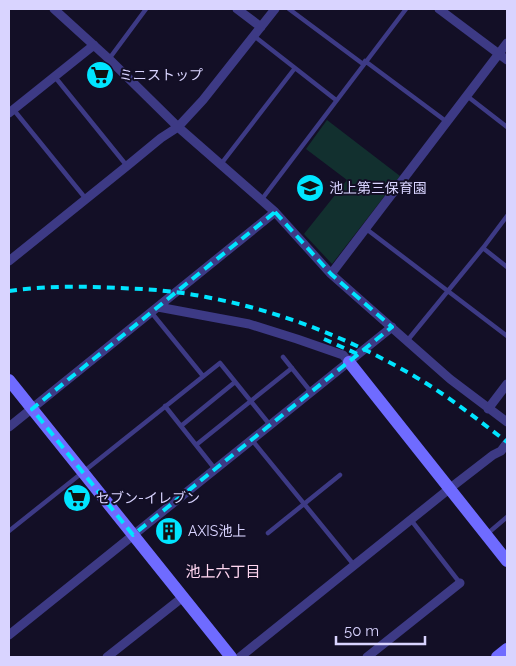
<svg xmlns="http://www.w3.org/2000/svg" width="516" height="666" font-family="Raleway,'Noto Sans JP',sans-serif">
<rect width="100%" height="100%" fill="#130f26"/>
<!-- green -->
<path fill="#12302f" d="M 327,120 L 400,176 L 332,264 L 304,234 L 347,180 L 306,149 Z"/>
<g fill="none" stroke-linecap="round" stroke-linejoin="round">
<!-- lane -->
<path stroke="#3d3a85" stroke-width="4.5" d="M 289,9 L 363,64
M 254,36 L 336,100
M 109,59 L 146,9
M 365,61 L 447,122
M 55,77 L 127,166
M 467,96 L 507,127
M 13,109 L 86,199
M 221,164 L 295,68
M 262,199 L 406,9
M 365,228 L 507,336
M 483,248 L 507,267
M 151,312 L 203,376
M 407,341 L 483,248 L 507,216
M 283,357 L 311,392
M 165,406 L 215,469
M 181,426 L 235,382
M 252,440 L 354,565
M 196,445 L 292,368
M 411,520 L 460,583
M 9,531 L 220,363 L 270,425
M 268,533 L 340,475
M 487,534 L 507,517"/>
<!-- street -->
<path stroke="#3d3a85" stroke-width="9" d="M 54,9 L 109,59 L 178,127 L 275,212 L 331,274 L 450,379 L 507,422
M 237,9 L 261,27
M 439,9 L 507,60
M 9,113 L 94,45
M 9,261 L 127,166 L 161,138 L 178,127 L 203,100 L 275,9
M 331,274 L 507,43
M 158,307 L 249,324 L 297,339 L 343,355 L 349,362
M 488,409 L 507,384
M 9,427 L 275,212
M 9,635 L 392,327
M 107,657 L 183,597
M 240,657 L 449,489 L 493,455 L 501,451 L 507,443
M 367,657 L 460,583"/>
<!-- secondary -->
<path stroke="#6f6bff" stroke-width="12" d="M 349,362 L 507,561
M 9,380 L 231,657
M 497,657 L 507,649"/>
<!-- rail -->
<path stroke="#00e5ff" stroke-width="4" stroke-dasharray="8 6" stroke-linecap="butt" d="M 9,291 C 45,286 82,286 119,288 C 148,289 177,291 206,297 C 280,311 349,338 414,376 C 447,395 477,419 507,442
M 324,339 L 362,356"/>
</g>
<!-- marked area -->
<path fill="none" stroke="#00e5ff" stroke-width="4" stroke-dasharray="10 6" stroke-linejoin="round" d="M 275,212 L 331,274 L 392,327 L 133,535 L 32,409 Z"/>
<!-- icons -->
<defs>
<g id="supermarket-disc" transform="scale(1.4375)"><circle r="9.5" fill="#00e5ff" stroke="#130f26"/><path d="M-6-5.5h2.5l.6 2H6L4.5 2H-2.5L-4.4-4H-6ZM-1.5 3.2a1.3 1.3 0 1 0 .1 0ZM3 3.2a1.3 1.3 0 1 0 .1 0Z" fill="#111"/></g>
<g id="school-disc" transform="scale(1.4375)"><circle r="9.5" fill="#00e5ff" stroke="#130f26"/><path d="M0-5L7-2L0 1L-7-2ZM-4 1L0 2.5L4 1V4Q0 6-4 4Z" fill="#111"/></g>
<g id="building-disc" transform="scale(1.4375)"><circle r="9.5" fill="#00e5ff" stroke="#130f26"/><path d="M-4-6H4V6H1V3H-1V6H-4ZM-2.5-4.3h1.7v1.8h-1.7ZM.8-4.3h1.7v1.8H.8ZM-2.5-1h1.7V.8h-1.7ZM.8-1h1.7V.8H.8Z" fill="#111"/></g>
</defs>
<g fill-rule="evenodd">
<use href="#supermarket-disc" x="100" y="75"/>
<use href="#school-disc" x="310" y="188"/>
<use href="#supermarket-disc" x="77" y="498"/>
<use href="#building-disc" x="169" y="531"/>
</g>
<g text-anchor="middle" stroke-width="4" stroke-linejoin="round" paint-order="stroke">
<!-- poi labels -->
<g font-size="14" fill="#d9d4ff" stroke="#130f26" text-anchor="start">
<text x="119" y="80">ミニストップ</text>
<text x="329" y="193">池上第三保育園</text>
<text x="96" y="503">セブン-イレブン</text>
<text x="188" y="536">AXIS池上</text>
</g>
<!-- neighbourhood labels -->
<g font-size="15" fill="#ffd6f0" stroke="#130f26">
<text x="223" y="577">池上六丁目</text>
</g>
</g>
<!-- border -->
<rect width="516" height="666" fill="none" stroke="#d9d4ff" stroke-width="20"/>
<!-- scale -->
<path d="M336 636v8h89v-8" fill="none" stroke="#d9d4ff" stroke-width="2.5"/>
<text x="344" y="636" font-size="15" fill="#d9d4ff" stroke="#130f26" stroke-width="4" paint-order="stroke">50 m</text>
</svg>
